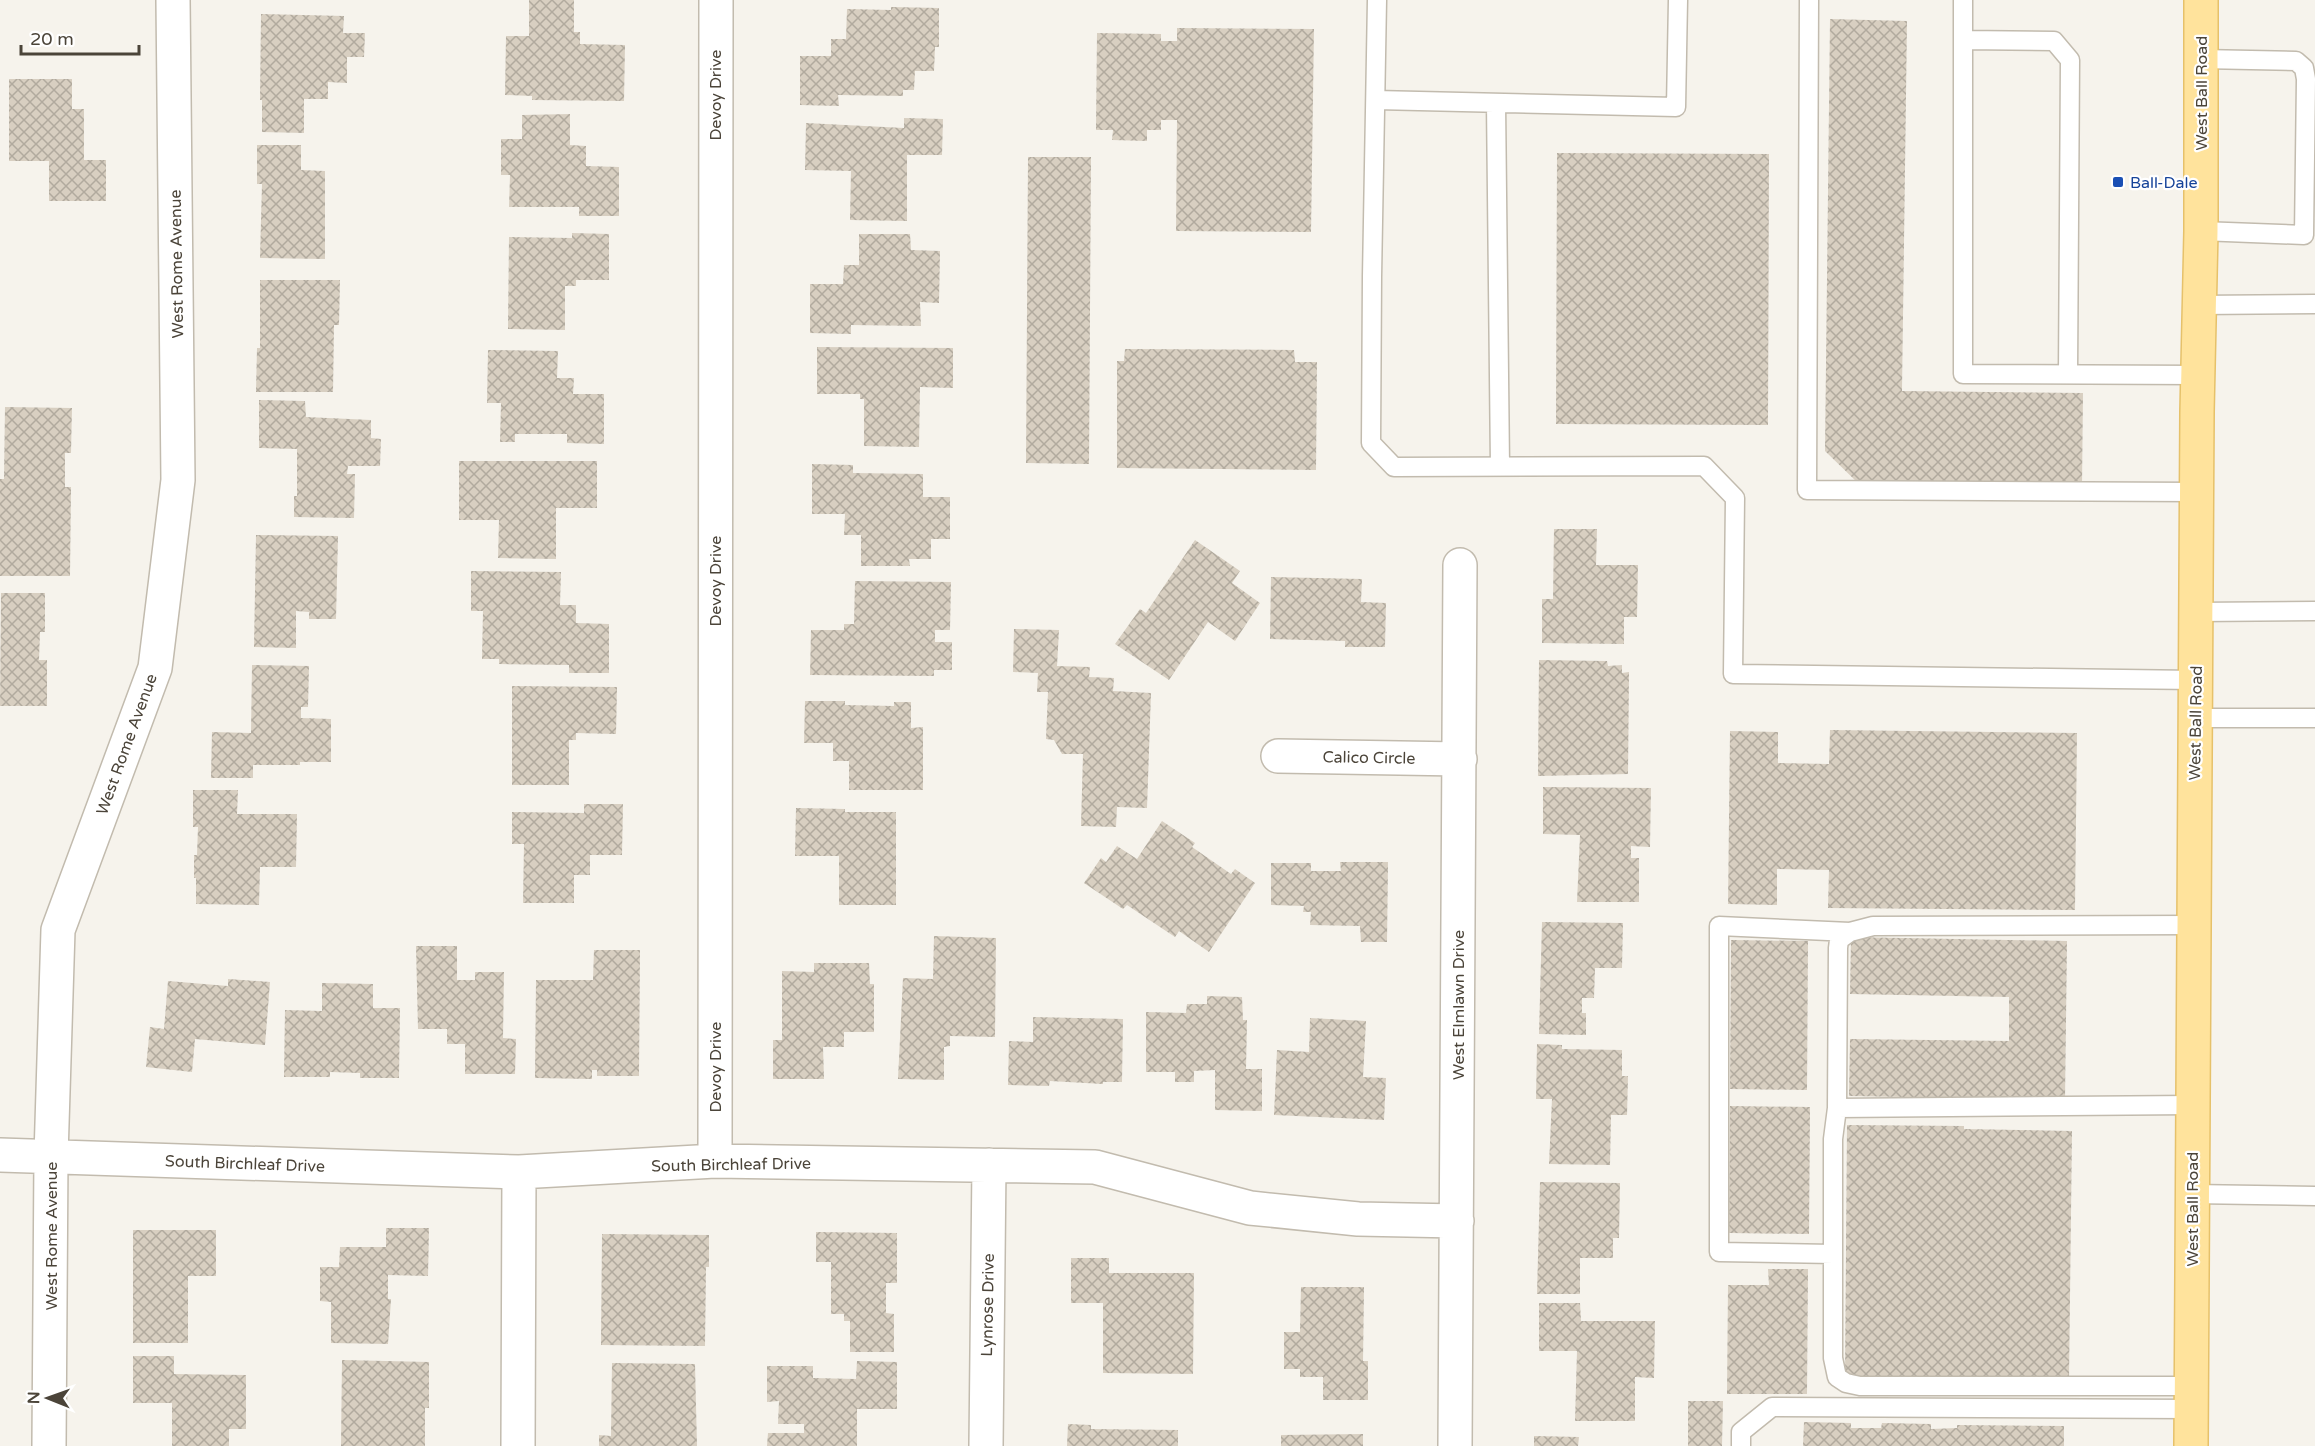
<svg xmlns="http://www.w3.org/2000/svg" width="2315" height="1446" font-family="'Varela Round',sans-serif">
<defs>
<pattern id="building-cross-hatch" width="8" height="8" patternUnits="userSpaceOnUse" patternTransform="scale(1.5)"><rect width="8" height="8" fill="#d8cfc1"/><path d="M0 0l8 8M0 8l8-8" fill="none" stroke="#b1aa9e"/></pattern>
</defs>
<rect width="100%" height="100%" fill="#f6f3ec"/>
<!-- building -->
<path fill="url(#building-cross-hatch)" d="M 529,0 L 574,0 L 574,32 L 580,32 L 580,44 L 625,45 L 624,101 L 532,100 L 532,96 L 505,95 L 506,36 L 529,36 Z
M 891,7 L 939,8 L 939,47 L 935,47 L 934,71 L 915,71 L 914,90 L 903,90 L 903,96 L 838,95 L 839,106 L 800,105 L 800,56 L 831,56 L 831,39 L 846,39 L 847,9 L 891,10 Z
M 261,14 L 344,16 L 343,33 L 365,33 L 364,57 L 347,57 L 347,83 L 328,82 L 328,99 L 304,99 L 304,133 L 262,132 L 262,100 L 260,100 Z
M 1830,19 L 1907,21 L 1902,391 L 2083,393 L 2082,487 L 1859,484 L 1825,451 Z
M 1177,28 L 1314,29 L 1311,232 L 1176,231 L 1177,120 L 1161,120 L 1161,130 L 1147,130 L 1147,141 L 1112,140 L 1113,130 L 1096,130 L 1097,33 L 1161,34 L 1161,41 L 1177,41 Z
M 9,79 L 72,79 L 72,109 L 84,109 L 84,160 L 106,160 L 106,201 L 49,201 L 49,161 L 9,161 Z
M 570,114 L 570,145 L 586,146 L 586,166 L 619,167 L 619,216 L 579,216 L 579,207 L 509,207 L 510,175 L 501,175 L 501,139 L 522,139 L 522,115 Z
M 904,118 L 943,119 L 942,155 L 907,155 L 907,221 L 850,220 L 851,171 L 805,170 L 806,123 L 904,128 Z
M 257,145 L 301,145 L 301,170 L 325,171 L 325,259 L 260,258 L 262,184 L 257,184 Z
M 1557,153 L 1769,154 L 1768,425 L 1556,424 Z
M 1028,157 L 1091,157 L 1089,464 L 1026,463 Z
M 572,233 L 609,234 L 609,280 L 576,280 L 576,286 L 565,286 L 565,330 L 508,329 L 509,237 L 572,238 Z
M 859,234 L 910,234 L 911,250 L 940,251 L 939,303 L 920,302 L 921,326 L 851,325 L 851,334 L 810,333 L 810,284 L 843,284 L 844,265 L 859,265 Z
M 260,280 L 340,280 L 339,325 L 334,325 L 333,392 L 256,392 L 257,348 L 260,348 Z
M 817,347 L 953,348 L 953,388 L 920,387 L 919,447 L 864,446 L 864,399 L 860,399 L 860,394 L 817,394 Z
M 1125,349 L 1294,350 L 1295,362 L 1317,362 L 1316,470 L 1117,468 L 1117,361 L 1124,361 Z
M 488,350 L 558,351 L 557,378 L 574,378 L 573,394 L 604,394 L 604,444 L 567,443 L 567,434 L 515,434 L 515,442 L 500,442 L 501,403 L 487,403 Z
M 259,400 L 305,401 L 306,417 L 371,420 L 371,438 L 381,439 L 380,466 L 348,466 L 347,474 L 355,474 L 354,518 L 294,517 L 294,496 L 297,496 L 297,449 L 259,448 Z
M 5,407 L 72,408 L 71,453 L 65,453 L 65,487 L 71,487 L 70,576 L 0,576 L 0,479 L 4,479 Z
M 459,461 L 597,461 L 597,508 L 556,508 L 556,559 L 498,558 L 499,520 L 459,520 Z
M 812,464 L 853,465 L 853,473 L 923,474 L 923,497 L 950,497 L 950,539 L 931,539 L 931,559 L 909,559 L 910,566 L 861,566 L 861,535 L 844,535 L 845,514 L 812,514 Z
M 1554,529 L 1597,529 L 1596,565 L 1638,565 L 1637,617 L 1624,617 L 1624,644 L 1542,643 L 1542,599 L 1553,599 Z
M 256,535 L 338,536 L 336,619 L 309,619 L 309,612 L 296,611 L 296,648 L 254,647 Z
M 1195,540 L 1240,571 L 1232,583 L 1260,603 L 1235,641 L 1208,622 L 1169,680 L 1115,644 L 1140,609 L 1146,613 Z
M 471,571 L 561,572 L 560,605 L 576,605 L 576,623 L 609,624 L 609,673 L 569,673 L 569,665 L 499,664 L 499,659 L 482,659 L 483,611 L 471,611 Z
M 1271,577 L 1362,579 L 1361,602 L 1386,603 L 1385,647 L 1345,647 L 1345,641 L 1270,639 Z
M 855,581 L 951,582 L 950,630 L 935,630 L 935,642 L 952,642 L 952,670 L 934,670 L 934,676 L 810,675 L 811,630 L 844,630 L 844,624 L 854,624 Z
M 1,593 L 45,593 L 45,632 L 40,632 L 39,660 L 47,660 L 47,706 L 0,706 Z
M 1014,629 L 1059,630 L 1057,666 L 1090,667 L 1089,677 L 1114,678 L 1113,691 L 1151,693 L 1147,808 L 1117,807 L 1116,827 L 1081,826 L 1083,754 L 1062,754 L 1054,740 L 1046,739 L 1048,692 L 1037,692 L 1038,673 L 1013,672 Z
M 1539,660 L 1607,661 L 1608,666 L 1622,665 L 1622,673 L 1629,672 L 1628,774 L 1538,776 Z
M 252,665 L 309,666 L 308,707 L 301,707 L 301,718 L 331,719 L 331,762 L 300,762 L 300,765 L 253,765 L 253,778 L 211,778 L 212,732 L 251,733 Z
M 512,686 L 617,687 L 616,734 L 576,733 L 576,740 L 569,740 L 569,785 L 512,785 Z
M 805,701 L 845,701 L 845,705 L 894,706 L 894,702 L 911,702 L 911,728 L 923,727 L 923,790 L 849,790 L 849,761 L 833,761 L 833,743 L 804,743 Z
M 1830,730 L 2077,733 L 2075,910 L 1828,908 L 1829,870 L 1777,869 L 1777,905 L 1728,904 L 1730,731 L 1778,732 L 1778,763 L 1829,764 Z
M 1543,787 L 1651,788 L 1650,847 L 1631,846 L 1631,858 L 1639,858 L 1639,902 L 1577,902 L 1580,835 L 1543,834 Z
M 193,790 L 238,790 L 237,814 L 297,814 L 296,867 L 260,867 L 259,905 L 196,904 L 196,878 L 194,878 L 194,855 L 197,855 L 198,827 L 193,827 Z
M 584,804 L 623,804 L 622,855 L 590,855 L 590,875 L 574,875 L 574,903 L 523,903 L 524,844 L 512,844 L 512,812 L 584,813 Z
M 796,808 L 845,809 L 845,812 L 896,812 L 896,905 L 839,905 L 839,856 L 795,856 Z
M 1162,821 L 1195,843 L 1192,847 L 1231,874 L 1235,869 L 1255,883 L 1209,952 L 1179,931 L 1175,937 L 1127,905 L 1123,909 L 1084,883 L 1101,858 L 1106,862 L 1117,846 L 1137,859 Z
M 1340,862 L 1388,862 L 1387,942 L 1361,942 L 1360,926 L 1310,925 L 1311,912 L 1303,912 L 1304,906 L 1271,905 L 1271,863 L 1311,863 L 1311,871 L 1341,871 Z
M 1542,922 L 1623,923 L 1622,968 L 1595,968 L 1594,998 L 1582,998 L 1582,1013 L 1586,1013 L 1586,1035 L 1539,1034 Z
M 934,936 L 996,938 L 995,1037 L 950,1036 L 950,1046 L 944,1047 L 944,1080 L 898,1079 L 903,978 L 933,979 Z
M 1851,937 L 2067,941 L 2065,1100 L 1849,1096 L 1850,1039 L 2009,1041 L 2009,997 L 1850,994 Z
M 1731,940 L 1808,941 L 1807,1090 L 1730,1089 Z
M 416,946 L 457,946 L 457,980 L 475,980 L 475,972 L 504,972 L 503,1038 L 516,1039 L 515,1074 L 465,1074 L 465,1044 L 447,1044 L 447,1029 L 418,1029 Z
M 594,950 L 640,950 L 639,1076 L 597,1076 L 597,1070 L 592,1070 L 592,1079 L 535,1078 L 536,980 L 593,980 Z
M 814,963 L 869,963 L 870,984 L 874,984 L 874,1032 L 844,1032 L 844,1047 L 823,1047 L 824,1079 L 773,1079 L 773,1040 L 782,1040 L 782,971 L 814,972 Z
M 228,979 L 270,982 L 265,1045 L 195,1039 L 192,1072 L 146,1067 L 150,1027 L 164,1029 L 168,981 L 228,986 Z
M 322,983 L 373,984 L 373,1008 L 400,1008 L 399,1078 L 360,1078 L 360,1073 L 330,1072 L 330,1077 L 284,1077 L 285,1010 L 322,1011 Z
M 1207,996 L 1242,997 L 1243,1020 L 1247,1020 L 1246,1069 L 1262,1069 L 1262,1111 L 1215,1110 L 1215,1070 L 1194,1071 L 1194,1082 L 1175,1082 L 1175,1072 L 1146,1072 L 1146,1012 L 1186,1013 L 1187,1004 L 1207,1004 Z
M 1033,1017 L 1123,1019 L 1122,1082 L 1103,1082 L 1103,1084 L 1050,1081 L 1049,1086 L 1008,1085 L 1009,1041 L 1033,1042 Z
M 1310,1018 L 1366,1021 L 1363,1077 L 1386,1078 L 1384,1120 L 1274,1115 L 1277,1050 L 1309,1052 Z
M 1537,1044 L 1562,1045 L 1562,1049 L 1622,1050 L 1622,1076 L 1628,1076 L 1627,1115 L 1611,1115 L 1610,1165 L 1549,1164 L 1552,1099 L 1536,1099 Z
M 1730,1106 L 1810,1107 L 1809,1234 L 1729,1233 Z
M 1847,1125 L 1964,1126 L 1964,1129 L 2072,1131 L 2069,1381 L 1845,1379 Z
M 1540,1182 L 1620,1183 L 1619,1238 L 1613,1238 L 1613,1258 L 1580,1258 L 1580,1294 L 1537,1294 Z
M 386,1228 L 429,1228 L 428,1276 L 388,1275 L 388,1299 L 391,1299 L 388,1344 L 331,1343 L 331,1302 L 320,1301 L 320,1267 L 339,1267 L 340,1247 L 386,1247 Z
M 133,1230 L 216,1230 L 216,1276 L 188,1276 L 188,1343 L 133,1343 Z
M 816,1232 L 897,1233 L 897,1283 L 886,1283 L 886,1313 L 894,1314 L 894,1352 L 850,1352 L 850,1321 L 844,1321 L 844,1314 L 831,1314 L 831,1262 L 816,1262 Z
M 602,1234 L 709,1235 L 709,1267 L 706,1267 L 705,1346 L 601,1345 Z
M 1071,1258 L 1109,1258 L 1109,1273 L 1194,1273 L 1193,1374 L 1103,1373 L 1103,1303 L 1071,1303 Z
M 1768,1269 L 1808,1269 L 1807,1394 L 1727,1394 L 1728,1285 L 1769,1285 Z
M 1301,1287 L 1364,1287 L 1363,1361 L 1368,1361 L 1368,1400 L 1323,1400 L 1323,1377 L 1300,1377 L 1300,1369 L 1284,1369 L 1284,1332 L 1300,1332 Z
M 1539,1303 L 1580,1303 L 1581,1321 L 1655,1321 L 1654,1378 L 1635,1377 L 1635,1421 L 1575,1421 L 1577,1351 L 1539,1351 Z
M 133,1356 L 174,1356 L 174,1374 L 246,1375 L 246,1429 L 229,1429 L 229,1446 L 172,1446 L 172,1403 L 133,1403 Z
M 342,1360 L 429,1362 L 429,1408 L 425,1408 L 425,1446 L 341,1446 Z
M 857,1361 L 897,1362 L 897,1409 L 857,1409 L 857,1446 L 767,1446 L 768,1433 L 804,1433 L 804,1424 L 778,1424 L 779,1401 L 767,1402 L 767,1366 L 813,1366 L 813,1378 L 856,1379 Z
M 612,1363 L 695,1364 L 697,1446 L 599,1446 L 599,1435 L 611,1436 Z
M 1688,1401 L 1723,1401 L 1722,1446 L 1688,1446 Z
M 1804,1422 L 1851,1423 L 1851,1428 L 1881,1428 L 1882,1423 L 1931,1424 L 1931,1429 L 1957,1428 L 1957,1425 L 2064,1426 L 2064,1446 L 1803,1446 Z
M 1068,1424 L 1091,1425 L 1091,1429 L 1178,1430 L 1178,1446 L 1067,1446 Z
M 1363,1434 L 1363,1446 L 1281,1446 L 1281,1435 Z
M 1534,1436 L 1579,1437 L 1578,1446 L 1534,1446 Z"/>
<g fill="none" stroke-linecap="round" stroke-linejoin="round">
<!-- lane casing -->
<g stroke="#c2bbae" stroke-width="21">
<path id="lane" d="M 1377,0 L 1372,277 L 1371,443 L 1394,467 L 1704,466 L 1735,498 L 1733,674 L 2196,680
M 1809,0 L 1807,490 L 2197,492
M 1963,0 L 1963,374 L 2198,375
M 1963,40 L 2054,41 L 2070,60 L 2068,374
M 1376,100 L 1676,107 L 1678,0
M 1496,103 L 1500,466
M 2201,231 L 2304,235 L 2306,79 L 2304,68 L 2296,61 L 2201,59
M 2198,305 L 2315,304
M 2196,612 L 2315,611
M 2195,718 L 2315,718
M 1837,1108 L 1838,948 L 1839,940 L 1850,932 L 1873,926 L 2194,925
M 2192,1194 L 2315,1196
M 1833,1254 L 1719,1252 L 1719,926 L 1850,932
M 2191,1386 L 1860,1386 L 1846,1383 L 1837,1377 L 1833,1358 L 1833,1139 L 1837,1108 L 2193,1105
M 1741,1446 L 1741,1432 L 1772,1407 L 2191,1409"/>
</g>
<!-- street casing -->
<g stroke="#c2bbae" stroke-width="36">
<path id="street" d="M 1278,756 L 1460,759
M 0,1155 L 519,1172 L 715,1161 L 1095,1167 L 1250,1208 L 1358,1219 L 1457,1221
M 715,1161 L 716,0
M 49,1446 L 51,1156 L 58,930 L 155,668 L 178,480 L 173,0
M 518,1446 L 519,1172
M 986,1446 L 989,1165
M 1455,1446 L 1460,565"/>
</g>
<!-- primary casing -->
<g stroke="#e6c16a" stroke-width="36">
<path id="primary" d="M 2191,1446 L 2197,412 L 2201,231 L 2201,0"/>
</g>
<!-- lane -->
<use href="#lane" stroke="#fff" stroke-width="18"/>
<!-- street -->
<use href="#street" stroke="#fff" stroke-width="33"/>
<!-- primary -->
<use href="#primary" stroke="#ffe39c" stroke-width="33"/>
</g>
<!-- markers -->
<rect fill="#1a4fb4" stroke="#fff" stroke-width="2" x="2112" y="176" width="12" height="12" rx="3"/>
<g text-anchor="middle" stroke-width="4.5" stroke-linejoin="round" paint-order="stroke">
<!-- street labels -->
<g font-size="16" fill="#4b4439" stroke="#fff">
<text transform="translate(2201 93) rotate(-90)" y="6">West Ball Road</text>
<text transform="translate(715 95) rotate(-90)" y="6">Devoy Drive</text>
<text transform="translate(176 264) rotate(-91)" y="6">West Rome Avenue</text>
<text transform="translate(715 581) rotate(-90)" y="6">Devoy Drive</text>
<text transform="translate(2195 723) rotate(-89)" y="6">West Ball Road</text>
<text transform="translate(126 744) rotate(-70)" y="6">West Rome Avenue</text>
<text transform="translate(1369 757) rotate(1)" y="6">Calico Circle</text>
<text transform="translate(1458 1005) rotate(-90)" y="6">West Elmlawn Drive</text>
<text transform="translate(715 1067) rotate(-90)" y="6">Devoy Drive</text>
<text transform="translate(245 1163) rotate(2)" y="6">South Birchleaf Drive</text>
<text transform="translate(731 1164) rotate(-1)" y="6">South Birchleaf Drive</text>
<text transform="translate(2192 1209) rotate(-90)" y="6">West Ball Road</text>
<text transform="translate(51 1236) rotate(-90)" y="6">West Rome Avenue</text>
<text transform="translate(987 1305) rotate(-89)" y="6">Lynrose Drive</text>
</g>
<!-- transit labels -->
<g font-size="16" fill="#164399" stroke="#fff" text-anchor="start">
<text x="2130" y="188">Ball-Dale</text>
</g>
</g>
<!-- north arrow -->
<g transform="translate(48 1398) rotate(271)" stroke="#ffffff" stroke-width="4.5" paint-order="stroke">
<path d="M0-4.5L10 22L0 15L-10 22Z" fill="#4b4439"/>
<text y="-9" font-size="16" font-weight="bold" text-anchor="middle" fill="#4b4439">N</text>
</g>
<!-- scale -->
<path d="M21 45v9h118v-9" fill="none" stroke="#4b4439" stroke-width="3"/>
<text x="30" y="45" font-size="18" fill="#4b4439" stroke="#ffffff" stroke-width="4.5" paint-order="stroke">20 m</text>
</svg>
